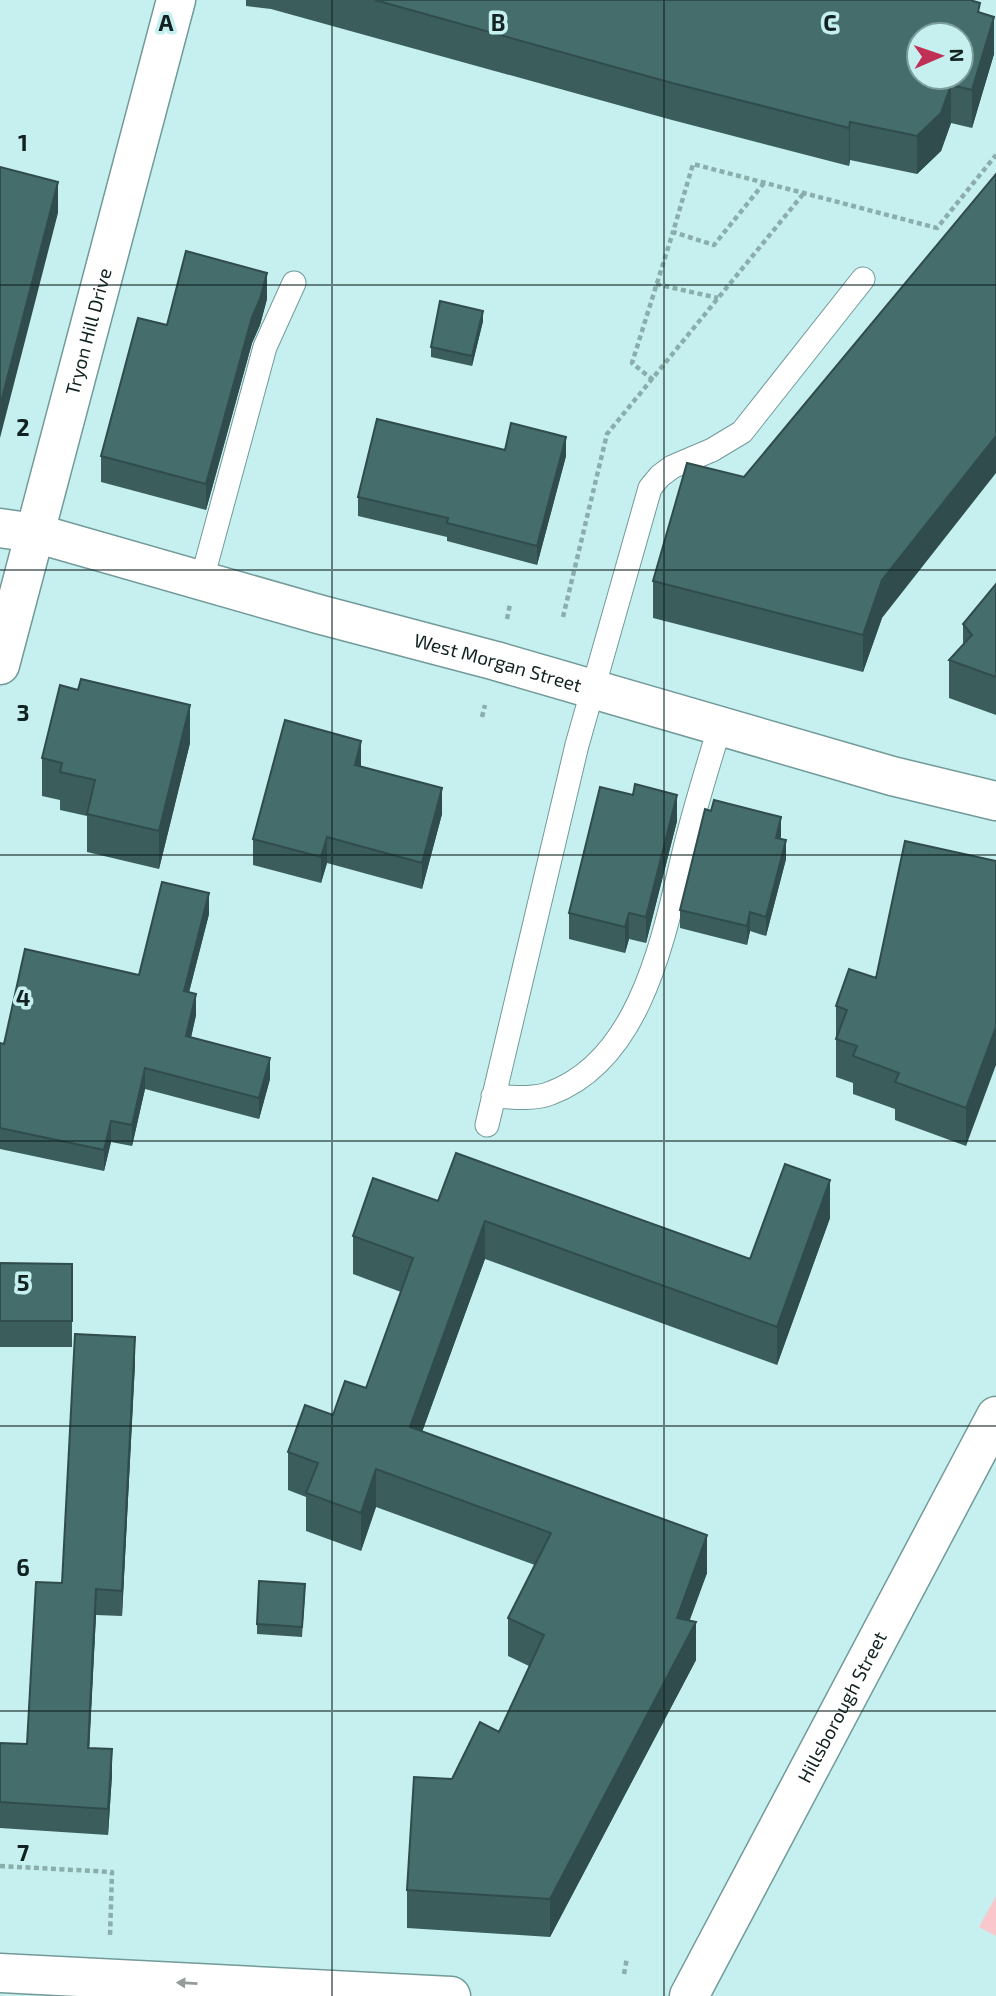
<svg xmlns="http://www.w3.org/2000/svg" width="996" height="1996" font-family="'Exo 2',sans-serif">
<rect width="100%" height="100%" fill="#c5f0ef"/>
<!-- green -->
<path fill="#f9c7cc" d="M 996,1896 L 996,1936 L 979,1927 Z"/>
<g fill="none" stroke-linecap="round" stroke-linejoin="round">
<!-- lane casing -->
<g stroke="#729a99" stroke-width="25">
<path id="lane" d="M 202,579 L 265,347 L 294,283
M 493,1096 C 511,1097 534,1100 551,1093 C 644,1058 665,929 686,844 C 696,804 708,765 720,726
M 487,1125 L 577,745 L 650,488 L 660,476 L 672,467 L 712,450 L 742,432 L 863,279"/>
</g>
<!-- street casing -->
<g stroke="#729a99" stroke-width="41">
<g id="street">
<path id="s1" d="M 0,665 L 176,0"/>
<path d="M 0,1973 L 451,1996"/>
</g>
</g>
<!-- primary casing -->
<g stroke="#729a99" stroke-width="41">
<g id="primary">
<path id="s2" d="M 0,528 L 35,533 L 318,614 L 496,661 L 892,776 L 996,801"/>
<path id="s3" d="M 689,1996 L 996,1416"/>
</g>
</g>
<!-- path -->
<path stroke="#8baead" stroke-width="4.5" stroke-dasharray="5 3.5" stroke-linecap="butt" d="M 764,183 L 714,245 L 673,232 L 693,164 L 937,228 L 996,155
M 656,284 L 718,298
M 653,380 L 632,363 L 673,232
M 563,617 L 607,434 L 804,193
M 507,619 L 510,604
M 482,717 L 485,705
M 0,1866 L 112,1872 L 110,1936
M 624,1974 L 627,1958"/>
<!-- lane -->
<use href="#lane" stroke="#fff" stroke-width="23"/>
<!-- street -->
<use href="#street" stroke="#fff" stroke-width="38"/>
<!-- primary -->
<use href="#primary" stroke="#fff" stroke-width="38"/>
</g>
<!-- wall -->
<path fill="#3b5e5d" d="M 246,0 L 970,0 L 980,12 L 994,54 L 972,128 L 951,123 L 941,151 L 917,174 L 850,160 L 849,166 L 672,120 L 271,9 L 246,6 Z
M 267,299 L 260,325 L 252,343 L 206,510 L 101,482 L 101,456 Z
M 483,321 L 472,366 L 431,357 L 431,347 Z
M 505,450 L 566,456 L 537,565 L 447,541 L 447,537 L 358,516 L 358,497 Z
M 744,477 L 882,618 L 863,672 L 653,618 L 653,581 Z
M 996,584 L 996,715 L 949,698 L 949,660 L 963,645 L 963,624 Z
M 190,743 L 159,869 L 87,852 L 87,816 L 60,810 L 60,800 L 42,796 L 42,758 Z
M 361,766 L 442,814 L 422,889 L 327,863 L 321,883 L 253,865 L 253,839 Z
M 677,821 L 646,943 L 629,939 L 625,953 L 569,939 L 569,913 Z
M 781,836 L 780,839 L 786,859 L 766,936 L 750,931 L 747,945 L 680,928 L 680,910 Z
M 996,861 L 966,1146 L 895,1120 L 895,1109 L 853,1094 L 853,1083 L 836,1077 L 836,1006 L 876,978 Z
M 209,914 L 189,992 L 196,1015 L 191,1038 L 270,1079 L 259,1119 L 145,1089 L 132,1146 L 111,1142 L 104,1171 L 0,1149 L 0,1043 L 4,1044 L 139,975 Z
M 438,1201 L 750,1259 L 830,1218 L 777,1365 L 485,1259 L 422,1432 L 707,1573 L 689,1621 L 696,1660 L 550,1937 L 407,1928 L 407,1890 L 452,1779 L 499,1732 L 529,1666 L 508,1656 L 508,1618 L 535,1565 L 376,1507 L 361,1551 L 306,1531 L 306,1497 L 288,1490 L 288,1452 L 366,1388 L 401,1292 L 353,1274 L 353,1236 Z
M 0,1263 L 72,1264 L 72,1347 L 0,1347 Z
M 135,1363 L 122,1616 L 96,1615 L 89,1748 L 112,1775 L 108,1835 L 0,1828 L 0,1743 L 27,1744 L 62,1583 Z
M 305,1594 L 302,1637 L 257,1634 L 257,1624 Z"/>
<!-- shaded-wall -->
<path fill="#304c4c" d="M 994,17 L 994,54 L 972,128 L 972,90 Z
M 951,85 L 951,123 L 941,151 L 917,174 L 917,136 Z
M 850,122 L 850,160 L 849,166 L 849,128 Z
M 58,182 L 58,213 L 0,438 L 0,406 Z
M 267,273 L 267,299 L 260,325 L 252,343 L 206,510 L 206,484 L 252,317 Z
M 483,311 L 483,321 L 472,366 L 472,356 Z
M 996,436 L 996,473 L 882,618 L 863,672 L 863,635 L 882,580 Z
M 566,437 L 566,456 L 537,565 L 537,546 Z
M 190,705 L 190,743 L 159,869 L 159,831 Z
M 361,741 L 361,767 L 355,765 Z
M 442,788 L 442,814 L 422,889 L 422,863 Z
M 677,795 L 677,821 L 646,943 L 646,917 Z
M 781,817 L 781,836 L 776,856 L 776,838 Z
M 327,837 L 327,863 L 321,883 L 321,857 Z
M 786,840 L 786,859 L 766,936 L 766,917 Z
M 209,893 L 209,914 L 184,1012 L 184,991 Z
M 750,912 L 750,931 L 747,945 L 747,926 Z
M 629,913 L 629,939 L 625,953 L 625,927 Z
M 196,994 L 196,1015 L 186,1058 L 186,1036 Z
M 996,1027 L 996,1065 L 966,1146 L 966,1108 Z
M 270,1058 L 270,1079 L 259,1119 L 259,1098 Z
M 145,1068 L 145,1089 L 132,1146 L 132,1125 Z
M 111,1121 L 111,1142 L 104,1171 L 104,1150 Z
M 830,1180 L 830,1218 L 777,1365 L 777,1327 Z
M 485,1221 L 485,1259 L 410,1465 L 410,1427 Z
M 135,1337 L 135,1363 L 122,1616 L 122,1591 Z
M 376,1469 L 376,1507 L 361,1551 L 361,1513 Z
M 707,1535 L 707,1573 L 677,1655 L 677,1618 Z
M 96,1589 L 96,1615 L 88,1774 L 88,1748 Z
M 696,1622 L 696,1660 L 550,1937 L 550,1899 Z
M 112,1749 L 112,1775 L 108,1835 L 108,1809 Z"/>
<!-- building -->
<path fill="#456d6c" stroke="#304c4c" stroke-width="2" fill-rule="evenodd" d="M 375,0 L 970,0 L 980,3 L 978,12 L 994,17 L 972,90 L 951,85 L 941,113 L 917,136 L 850,122 L 849,128 L 672,83 ZM 919,35 L 961,35 L 961,77 L 919,77 Z
M 0,167 L 58,182 L 0,406 Z
M 996,174 L 996,436 L 882,580 L 863,635 L 653,581 L 687,463 L 744,477 Z
M 186,251 L 267,273 L 260,299 L 252,317 L 206,484 L 101,456 L 138,318 L 167,325 Z
M 440,301 L 483,311 L 472,356 L 431,347 Z
M 377,419 L 505,450 L 511,423 L 566,437 L 537,546 L 447,523 L 448,518 L 358,497 Z
M 996,584 L 996,677 L 949,660 L 972,635 L 963,624 Z
M 81,679 L 190,705 L 159,831 L 87,814 L 95,780 L 60,772 L 62,763 L 42,758 L 60,685 L 78,690 Z
M 285,720 L 361,741 L 355,765 L 442,788 L 422,863 L 327,837 L 321,857 L 253,839 Z
M 635,784 L 677,795 L 646,917 L 629,913 L 625,927 L 569,913 L 600,787 L 633,795 Z
M 714,800 L 781,817 L 776,838 L 786,840 L 766,917 L 750,912 L 747,926 L 680,910 L 705,809 L 711,811 Z
M 905,841 L 996,861 L 996,1027 L 966,1108 L 895,1082 L 899,1073 L 853,1056 L 857,1046 L 836,1039 L 847,1010 L 836,1006 L 849,969 L 876,978 Z
M 162,882 L 209,893 L 184,991 L 196,994 L 186,1036 L 270,1058 L 259,1098 L 145,1068 L 132,1125 L 111,1121 L 104,1150 L 0,1128 L 0,1043 L 4,1044 L 25,949 L 139,975 Z
M 456,1153 L 750,1259 L 785,1164 L 830,1180 L 777,1327 L 485,1221 L 410,1427 L 707,1535 L 677,1618 L 696,1622 L 550,1899 L 407,1890 L 414,1777 L 452,1779 L 480,1722 L 499,1732 L 544,1635 L 508,1618 L 551,1533 L 376,1469 L 361,1513 L 306,1493 L 318,1463 L 288,1452 L 305,1405 L 333,1415 L 345,1381 L 366,1388 L 413,1258 L 353,1236 L 373,1178 L 438,1201 Z
M 0,1263 L 72,1264 L 72,1321 L 0,1321 Z
M 75,1334 L 135,1337 L 122,1591 L 96,1589 L 88,1748 L 112,1749 L 108,1809 L 0,1802 L 0,1743 L 27,1744 L 36,1582 L 62,1583 Z
M 259,1581 L 305,1584 L 302,1627 L 257,1624 Z"/>
<!-- one-way arrows -->
<defs><path id="oneway-solid" d="M-6-.8H1V-3.2L6.5 0L1 3.2V.8H-6Z" transform="scale(1.75)"/></defs>
<use fill="#949c9b" href="#oneway-solid" transform="translate(187 1983) rotate(-177)"/>
<!-- grid -->
<path fill="none" stroke="#112221" stroke-width="2" stroke-opacity="0.55" d="M 332,0 L 332,1996M 664,0 L 664,1996M 0,285 L 996,285M 0,570 L 996,570M 0,855 L 996,855M 0,1141 L 996,1141M 0,1426 L 996,1426M 0,1711 L 996,1711"/>
<g text-anchor="middle" stroke-width="7" stroke-linejoin="round" paint-order="stroke">
<!-- street labels -->
<g font-size="19" fill="#112221" stroke="#c5f0ef">
<text dy="7" stroke="none"><textPath href="#s1" startOffset="345">Tryon Hill Drive</textPath></text>
<text dy="7" stroke="none"><textPath href="#s2" startOffset="516">West Morgan Street</textPath></text>
<text dy="7" stroke="none"><textPath href="#s3" startOffset="327">Hillsborough Street</textPath></text>
</g>
</g>
<g font-size="23" text-anchor="middle" font-weight="bold" fill="#112221" stroke="#c5f0ef" stroke-width="7" stroke-linejoin="round" paint-order="stroke">
<text x="166" y="31">A</text>
<text x="498" y="31">B</text>
<text x="830" y="31">C</text>
<text x="23" y="151">1</text>
<text x="23" y="436">2</text>
<text x="23" y="721">3</text>
<text x="23" y="1006">4</text>
<text x="23" y="1291">5</text>
<text x="23" y="1576">6</text>
<text x="23" y="1861">7</text>
</g>
<!-- north arrow -->
<g transform="translate(940 56) rotate(88)"><circle r="33" fill="#c5f0ef" stroke="#7d9e9d" stroke-width="2"/>
<path d="M0-5L12 26L0 18L-12 26Z" fill="#c03055"/>
<text y="-10" font-size="19" font-weight="bold" text-anchor="middle" fill="#112221">N</text>
</g>
</svg>
